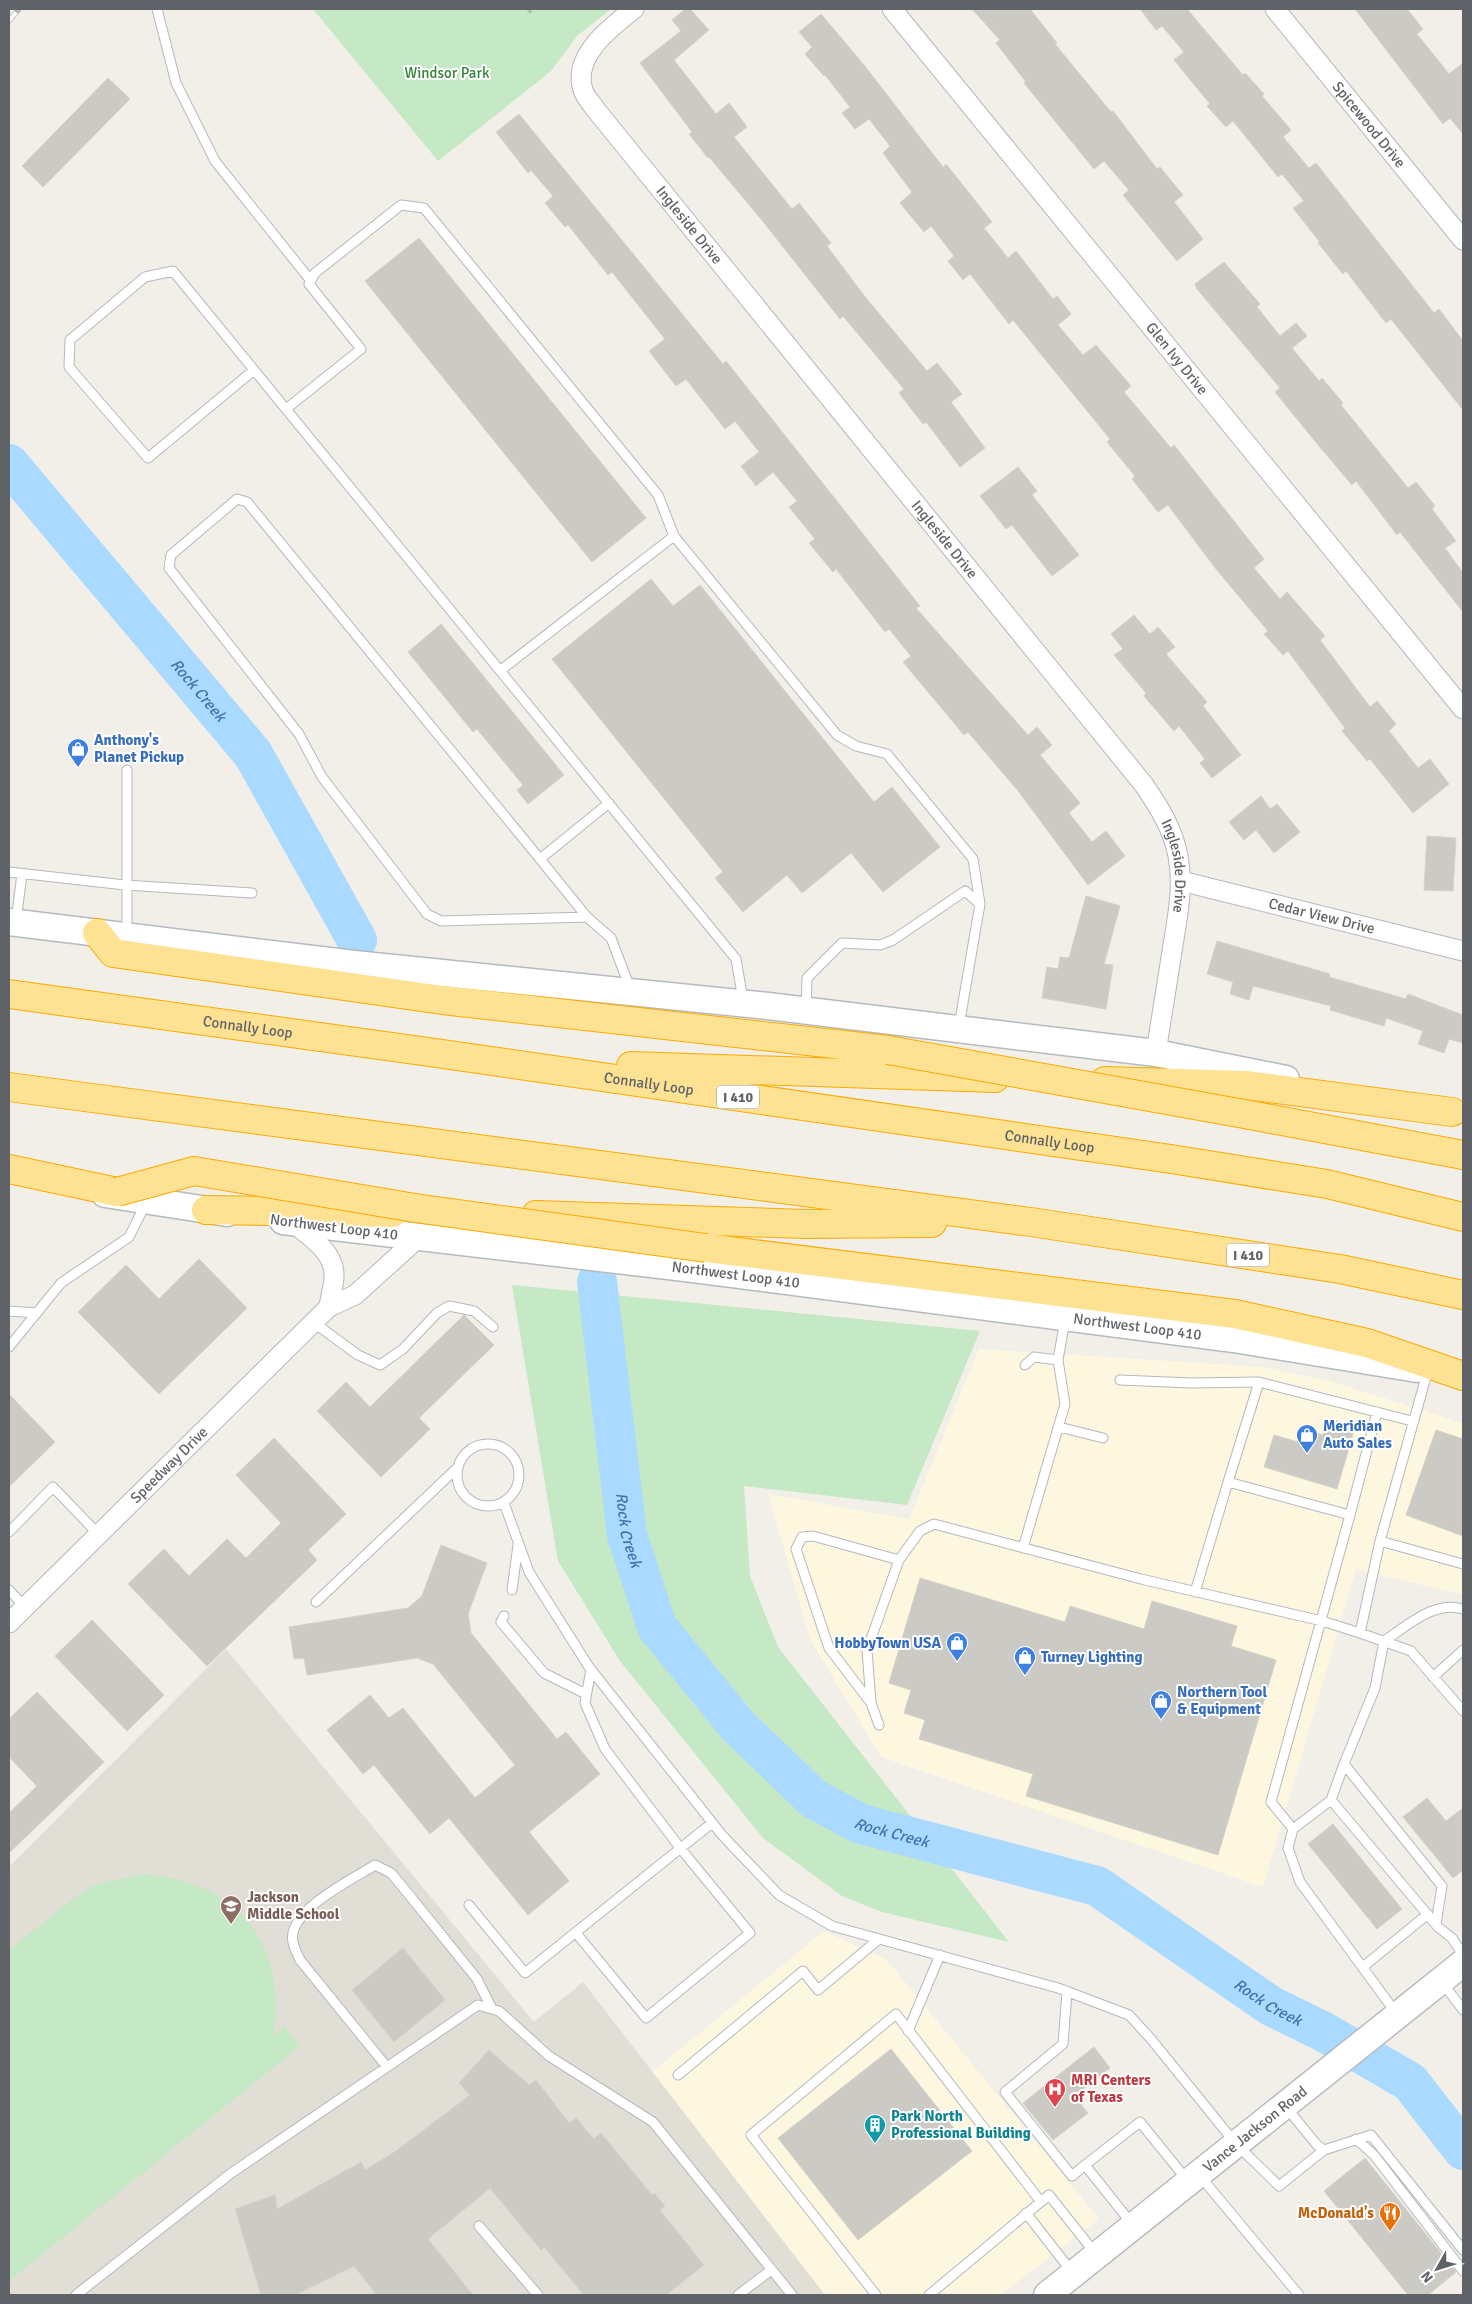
<svg xmlns="http://www.w3.org/2000/svg" width="1472" height="2304" font-family="Signika,sans-serif">
<rect width="100%" height="100%" fill="#f1efe8"/>
<!-- commercial -->
<path fill="#fef7e0" d="M 979,1349 L 1263,1367 L 1326,1380 L 1463,1423 L 1463,1595 L 1356,1569 L 1263,1887 L 881,1757 L 810,1639 L 768,1494 L 909,1519 Z
M 824,1931 L 886,1959 L 1099,2219 L 1000,2295 L 825,2295 L 651,2073 Z"/>
<!-- education -->
<path fill="#e1ded6" d="M 226,1649 L 534,2022 L 583,1982 L 825,2295 L 9,2295 L 9,1867 Z"/>
<!-- green -->
<path fill="#c5e8c5" d="M 313,9 L 611,9 L 577,36 L 551,71 L 438,161 Z
M 512,1285 L 980,1331 L 907,1505 L 744,1486 L 750,1576 L 778,1647 L 1009,1942 L 882,1912 L 842,1896 L 763,1838 L 620,1661 L 558,1561 Z
M 143,1874 C 236,1881 289,1943 273,2037 L 284,2027 L 300,2046 L 9,2281 L 9,1950 L 78,1895 L 97,1884 Z"/>
<g fill="none" stroke-linecap="round" stroke-linejoin="round">
<!-- river -->
<g stroke="#aadaff" stroke-width="40">
<path id="s1" d="M 9,464 L 253,754 L 357,940"/>
<path id="s2" d="M 597,1282 L 627,1535 L 657,1627 L 738,1726 L 814,1799 L 861,1824 L 1097,1886 L 1271,2006 L 1324,2032 L 1410,2082 L 1463,2150"/>
</g>
</g>
<!-- building -->
<path fill="#cccac5" stroke="#d6d1c6" d="M 685,9 L 690,9 L 709,30 L 674,60 L 716,114 L 729,103 L 747,127 L 734,137 L 792,209 L 799,203 L 831,243 L 827,246 L 866,298 L 927,371 L 937,363 L 962,394 L 951,402 L 985,448 L 960,467 L 926,422 L 923,424 L 899,393 L 904,389 L 843,316 L 840,319 L 761,219 L 709,157 L 708,158 L 689,134 L 692,132 L 640,63 L 681,31 L 672,20 Z
M 972,9 L 1030,9 L 1057,43 L 1055,44 L 1111,112 L 1113,111 L 1157,169 L 1160,167 L 1183,195 L 1174,202 L 1203,239 L 1177,261 L 1123,195 L 1129,190 L 1104,161 L 1094,169 L 1024,83 L 1026,82 L 996,43 L 1000,40 Z
M 1140,9 L 1187,9 L 1243,75 L 1245,73 L 1264,94 L 1262,96 L 1291,130 L 1283,137 L 1309,168 L 1316,163 L 1434,313 L 1439,309 L 1463,341 L 1463,410 L 1391,319 L 1386,323 L 1346,271 L 1343,274 L 1318,243 L 1319,241 L 1293,208 L 1304,201 L 1282,174 L 1278,177 L 1233,121 L 1226,127 L 1207,106 L 1210,104 L 1174,60 L 1184,52 L 1162,26 L 1156,30 Z
M 1355,9 L 1407,9 L 1423,29 L 1417,34 L 1449,74 L 1463,63 L 1463,134 L 1450,118 L 1443,124 Z
M 821,14 L 864,65 L 943,167 L 946,164 L 970,194 L 992,222 L 984,228 L 1008,258 L 1016,251 L 1053,299 L 1057,296 L 1071,314 L 1058,325 L 1083,355 L 1096,345 L 1131,386 L 1124,392 L 1171,448 L 1174,445 L 1264,559 L 1254,568 L 1280,599 L 1287,592 L 1325,636 L 1320,640 L 1370,707 L 1377,701 L 1396,724 L 1389,731 L 1418,768 L 1430,759 L 1449,784 L 1413,813 L 1370,759 L 1367,761 L 1342,731 L 1345,728 L 1288,651 L 1283,655 L 1264,634 L 1268,631 L 1216,569 L 1168,505 L 1158,512 L 1132,479 L 1135,476 L 1107,442 L 1110,439 L 1013,320 L 1009,324 L 970,274 L 963,280 L 948,261 L 954,256 L 931,226 L 924,232 L 900,203 L 912,192 L 883,153 L 890,146 L 869,119 L 855,129 L 842,113 L 850,107 L 825,75 L 824,76 L 805,54 L 812,47 L 799,32 Z
M 108,78 L 130,99 L 43,187 L 22,166 Z
M 519,114 L 723,364 L 726,361 L 920,606 L 916,608 L 1028,735 L 1037,727 L 1052,745 L 1040,755 L 1080,803 L 1069,813 L 1092,842 L 1106,831 L 1125,856 L 1088,885 L 1019,792 L 968,732 L 964,735 L 903,662 L 911,656 L 889,629 L 885,632 L 836,569 L 833,572 L 809,543 L 815,539 L 789,507 L 797,501 L 773,472 L 756,486 L 741,466 L 759,452 L 735,421 L 725,429 L 686,379 L 676,386 L 649,351 L 665,339 L 612,272 L 608,275 L 568,225 L 565,227 L 545,203 L 553,196 L 531,170 L 528,173 L 496,132 Z
M 419,238 L 646,518 L 592,562 L 365,281 Z
M 1224,262 L 1260,304 L 1257,307 L 1280,336 L 1296,323 L 1307,336 L 1292,348 L 1319,381 L 1322,378 L 1343,403 L 1341,405 L 1408,488 L 1416,482 L 1435,506 L 1432,509 L 1456,541 L 1445,548 L 1463,573 L 1463,612 L 1400,532 L 1397,535 L 1356,481 L 1352,485 L 1319,446 L 1275,392 L 1280,388 L 1197,289 L 1195,284 Z
M 1018,467 L 1037,491 L 1032,495 L 1079,555 L 1052,576 L 1012,525 L 1006,529 L 980,496 Z
M 651,579 L 673,606 L 700,585 L 874,802 L 892,787 L 940,847 L 883,892 L 851,853 L 802,893 L 787,875 L 743,912 L 715,878 L 723,872 L 552,659 Z
M 1134,615 L 1150,634 L 1158,627 L 1175,647 L 1166,654 L 1207,702 L 1203,706 L 1241,755 L 1212,778 L 1200,763 L 1205,759 L 1179,726 L 1174,731 L 1144,696 L 1146,693 L 1114,655 L 1123,649 L 1111,634 Z
M 441,624 L 564,775 L 528,804 L 517,790 L 523,785 L 477,729 L 473,732 L 408,652 Z
M 1261,796 L 1270,809 L 1277,804 L 1300,832 L 1274,853 L 1256,830 L 1244,840 L 1229,822 Z
M 1427,836 L 1456,838 L 1453,891 L 1424,890 Z
M 1086,896 L 1120,906 L 1104,964 L 1113,965 L 1106,1009 L 1042,998 L 1047,967 L 1058,969 L 1060,957 L 1069,958 Z
M 1217,941 L 1330,974 L 1329,977 L 1406,999 L 1408,994 L 1463,1015 L 1463,1043 L 1449,1039 L 1444,1053 L 1418,1044 L 1423,1031 L 1386,1018 L 1384,1026 L 1330,1010 L 1331,1006 L 1253,986 L 1249,1000 L 1230,994 L 1233,982 L 1207,974 Z
M 199,1259 L 247,1308 L 159,1394 L 78,1312 L 126,1265 L 159,1299 Z
M 464,1315 L 494,1345 L 419,1418 L 430,1429 L 381,1477 L 317,1411 L 346,1382 L 370,1407 Z
M 9,1394 L 55,1442 L 9,1487 Z
M 1328,1418 L 1355,1427 L 1337,1489 L 1264,1467 L 1274,1435 L 1298,1442 L 1302,1428 L 1323,1435 Z
M 1436,1430 L 1463,1439 L 1463,1536 L 1406,1515 Z
M 274,1438 L 346,1514 L 308,1550 L 317,1560 L 207,1666 L 128,1584 L 164,1549 L 189,1576 L 227,1539 L 246,1558 L 281,1523 L 236,1475 Z
M 441,1545 L 487,1563 L 468,1614 L 471,1633 L 557,1739 L 566,1732 L 600,1774 L 529,1832 L 569,1881 L 528,1915 L 449,1818 L 430,1834 L 374,1765 L 363,1774 L 327,1730 L 370,1695 L 389,1718 L 403,1708 L 475,1798 L 515,1765 L 433,1664 L 417,1658 L 307,1675 L 304,1658 L 294,1659 L 289,1627 L 408,1608 L 422,1596 Z
M 920,1578 L 1065,1622 L 1070,1606 L 1144,1629 L 1152,1601 L 1237,1626 L 1231,1646 L 1276,1660 L 1218,1855 L 1026,1796 L 1033,1774 L 919,1739 L 925,1720 L 904,1713 L 911,1690 L 889,1683 Z
M 92,1620 L 164,1695 L 127,1731 L 55,1656 Z
M 37,1692 L 104,1762 L 9,1853 L 9,1813 L 37,1786 L 9,1757 L 9,1719 Z
M 1427,1798 L 1446,1821 L 1463,1808 L 1463,1870 L 1453,1878 L 1403,1817 Z
M 1333,1824 L 1402,1909 L 1377,1929 L 1308,1844 Z
M 403,1948 L 445,2000 L 394,2042 L 352,1990 Z
M 1094,2047 L 1110,2068 L 1074,2096 L 1088,2113 L 1053,2140 L 1023,2103 Z
M 891,2049 L 972,2151 L 858,2240 L 778,2138 Z
M 489,2050 L 529,2085 L 536,2080 L 569,2123 L 576,2118 L 594,2139 L 601,2133 L 652,2195 L 654,2193 L 665,2206 L 660,2210 L 704,2265 L 666,2295 L 584,2295 L 544,2247 L 541,2250 L 490,2188 L 428,2239 L 473,2295 L 377,2295 L 354,2266 L 295,2295 L 261,2295 L 235,2209 L 275,2195 L 277,2209 L 361,2162 L 365,2170 L 396,2151 L 470,2095 L 459,2083 Z
M 1365,2158 L 1456,2272 L 1428,2295 L 1408,2295 L 1324,2191 Z"/>
<g fill="none" stroke-linecap="round" stroke-linejoin="round">
<!-- service casing -->
<g stroke="#b5b8bc" stroke-width="11">
<path id="service" d="M 157,9 L 176,83 L 215,161 L 311,281
M 254,370 L 148,458 L 69,367 L 70,340 L 145,277 L 173,271 L 736,959 L 743,1000
M 286,409 L 361,349 L 309,284 L 315,273 L 401,205 L 424,208 L 658,495 L 674,536
M 501,670 L 674,536 L 837,735 L 856,746 L 887,754 L 973,859 L 980,904
M 127,770 L 127,935
M 609,803 L 540,859 L 247,502 L 237,499 L 171,555 L 169,568 L 299,734 L 322,777 L 427,914 L 441,921 L 587,917 L 611,938 L 630,988
M 540,859 L 587,917
M 9,872 L 125,885 L 252,893
M 16,921 L 22,874
M 806,1008 L 807,978 L 842,943 L 880,945 L 893,940 L 965,891 L 980,904 L 959,1026
M 9,1311 L 37,1313
M 313,1322 L 358,1355 L 380,1365 L 403,1349 L 437,1313 L 449,1306 L 474,1311 L 493,1327
M 9,1347 L 61,1283 L 129,1237 L 146,1203
M 1025,1365 L 1034,1357 L 1058,1360
M 1428,1370 L 1380,1541 L 1463,1564
M 1120,1380 L 1191,1383 L 1259,1382 L 1412,1421
M 1059,1427 L 1103,1438
M457 1475a31 31 0 1 1 62 0a31 31 0 1 1-62 0Z
M 1228,1482 L 1259,1382
M 504,1503 L 529,1572 L 589,1667 L 722,1835 L 779,1895 L 832,1926 L 1058,1988 L 1129,2015 L 1151,2039 L 1236,2144 L 1279,2186 L 1324,2150
M 1350,1515 L 1377,1412
M 9,1532 L 53,1487 L 99,1535
M 1023,1548 L 1065,1404 L 1058,1360 L 1065,1320
M 9,1590 L 25,1607
M 512,1590 L 518,1545
M 1195,1592 L 1228,1482 L 1350,1515 L 1271,1802 L 1293,1829
M 316,1602 L 458,1467
M 504,1616 L 501,1622 L 544,1673 L 586,1694
M 1360,1633 L 1380,1541
M 1433,1677 L 1463,1650
M 871,1703 L 829,1648 L 796,1549 L 802,1537 L 813,1536 L 899,1560
M 879,1725 L 871,1703 L 867,1650 L 899,1560 L 920,1531 L 934,1524 L 1141,1579 L 1322,1621 L 1360,1633 L 1411,1651 L 1463,1711
M 1331,1800 L 1344,1764
M 469,1905 L 525,1973 L 712,1823
M 1436,1924 L 1442,1886 L 1344,1764 L 1375,1688 L 1384,1641 C 1407,1626 1434,1600 1463,1609
M 576,1933 L 646,2018 L 750,1933 L 681,1849 L 605,1749 L 585,1703 L 591,1669
M 1364,1966 L 1428,1914
M 1442,1982 L 1463,2010
M 1067,1991 L 1063,2044 L 1005,2092 L 1072,2176 L 1085,2165
M 1396,2013 L 1300,1882 L 1288,1848 L 1293,1829 L 1331,1800 L 1438,1927 L 1452,1938 L 1463,1955
M 908,2031 L 940,1955
M 387,2067 L 300,1960 C 298,1955 294,1948 293,1942 C 286,1911 353,1879 375,1865 L 391,1873 L 406,1891 L 477,1979 L 492,2009
M 678,2075 L 803,1971 L 818,1990 L 879,1939
M 1286,2107 L 1317,2145 L 1324,2150 L 1371,2135 L 1463,2250
M 1356,2139 L 1374,2155 L 1463,2271
M 1200,2176 L 1299,2295
M 1026,2213 L 1072,2272
M 1132,2224 L 1085,2165 L 1140,2122 L 1187,2180
M 479,2226 L 538,2295
M 76,2295 L 230,2174 L 478,2005 L 499,2011 L 549,2056 L 653,2122 L 792,2295
M 738,2295 L 770,2271
M 876,2295 L 751,2135 L 896,2014 L 1041,2202
M 929,2295 L 1049,2195 L 1095,2253"/>
</g>
<!-- minor casing -->
<g stroke="#b5b8bc" stroke-width="21">
<g id="minor">
<path id="s3" d="M 634,9 C 611,27 572,56 583,90 C 585,97 592,104 596,110 L 1144,785 C 1159,807 1173,829 1178,856 C 1184,888 1177,920 1172,951 C 1167,985 1161,1019 1156,1053"/>
<path id="s4" d="M 892,9 L 1463,709"/>
<path id="s5" d="M 1275,9 L 1463,240"/>
<path id="s6" d="M 1181,881 L 1463,951"/>
<path d="M 292,1222 C 309,1236 335,1252 334,1276 C 334,1286 330,1297 329,1307"/>
<path id="s7" d="M 9,1623 L 329,1307 L 355,1295 L 418,1238"/>
</g>
</g>
<!-- secondary casing -->
<g stroke="#b6babf" stroke-width="29">
<g id="secondary">
<path d="M 9,922 L 354,964 L 768,1006 L 1156,1053 L 1286,1079"/>
<path d="M 105,1194 L 227,1213"/>
<path id="s8" d="M 283,1221 L 685,1268 L 1234,1339 L 1417,1369"/>
<path id="s9" d="M 1047,2295 L 1463,1963"/>
</g>
</g>
<!-- motorway casing -->
<g stroke="#f9ab00" stroke-width="30">
<g id="motorway">
<path d="M 97,933 L 113,953 L 442,1000 L 888,1050"/>
<path id="s10" d="M 9,994 L 429,1052 L 1171,1159 L 1327,1184 L 1463,1217"/>
<path d="M 631,1066 L 995,1078"/>
<path d="M 1105,1081 L 1246,1085 L 1452,1112"/>
<path d="M 9,1087 L 1031,1222 L 1340,1269 L 1463,1295"/>
<path d="M 1250,1115 L 1463,1155"/>
<path d="M 9,1169 L 117,1192"/>
<path d="M 206,1210 L 393,1213"/>
<path d="M 536,1215 L 805,1224 L 932,1223"/>
<path d="M 706,1248 L 1235,1314 L 1367,1343 L 1463,1376"/>
</g>
</g>
<!-- path -->
<path stroke="#9cc7a9" stroke-width="3" stroke-dasharray="5 2.5" stroke-linecap="butt" d="M 528,9 L 532,14"/>
<!-- service -->
<use href="#service" stroke="#fff" stroke-width="9"/>
<!-- minor -->
<use href="#minor" stroke="#fff" stroke-width="19"/>
<!-- secondary -->
<use href="#secondary" stroke="#fff" stroke-width="26"/>
<!-- motorway -->
<use href="#motorway" stroke="#fde293" stroke-width="28"/>
<!-- rail casing -->
<g stroke="#b6b7b8" stroke-width="5.5">
<path id="rail" d="M 9,21 L 19,9"/>
</g>
<!-- rail -->
<use href="#rail" stroke="#fff" stroke-width="4" stroke-dasharray="11" stroke-linecap="butt"/>
<!-- motorway-bridge casing -->
<g stroke="#f9ab00" stroke-width="30" stroke-linecap="butt">
<path id="motorway-bridge" d="M 888,1050 L 1250,1115
M 117,1192 L 194,1171 L 415,1208 L 706,1248"/>
</g>
<!-- motorway-bridge -->
<use href="#motorway-bridge" stroke="#fde293" stroke-width="28"/>
</g>
<!-- icons -->
<defs>
<g id="shop-pin" transform="scale(1.125)"><path d="M0 17L-7.5 6A9.5 9.5 0 1 1 7.5 6Z" fill="#3f7fe0" stroke="#fff"/><path d="M-5-2.5h2.3a2.7 3.5 0 0 1 5.4 0H5L5.5 6h-11ZM-1.5-2.5h3a1.5 2.3 0 0 0-3 0Z" fill="#fff"/></g>
<g id="school-pin" transform="scale(1.125)"><path d="M0 17L-7.5 6A9.5 9.5 0 1 1 7.5 6Z" fill="#8d6e63" stroke="#fff"/><path d="M0-5L7-2L0 1L-7-2ZM-4 1L0 2.5L4 1V4Q0 6-4 4Z" fill="#fff"/></g>
<g id="hospital-pin" transform="scale(1.125)"><path d="M0 17L-7.5 6A9.5 9.5 0 1 1 7.5 6Z" fill="#e0444e" stroke="#fff"/><path d="M-5-5h3v3.5h4V-5h3V5h-3V1.5h-4V5h-3Z" fill="#fff"/></g>
<g id="building-pin" transform="scale(1.125)"><path d="M0 17L-7.5 6A9.5 9.5 0 1 1 7.5 6Z" fill="#0f9aa8" stroke="#fff"/><path d="M-4-6H4V6H1V3H-1V6H-4ZM-2.5-4.3h1.7v1.8h-1.7ZM.8-4.3h1.7v1.8H.8ZM-2.5-1h1.7V.8h-1.7ZM.8-1h1.7V.8H.8Z" fill="#fff"/></g>
<g id="restaurant-pin" transform="scale(1.125)"><path d="M0 17L-7.5 6A9.5 9.5 0 1 1 7.5 6Z" fill="#e8710a" stroke="#fff"/><path d="M-5-6h1v4h1v-4h1v4h1v-4h1v5L-1.5 .5V6h-2V.5L-5-1ZM5-6V6H3V1.5H1.5Q1.5-4 5-6Z" fill="#fff"/></g>
</defs>
<g fill-rule="evenodd">
<use href="#shop-pin" x="78" y="749"/>
<use href="#shop-pin" x="1307" y="1435"/>
<use href="#shop-pin" x="957" y="1643"/>
<use href="#shop-pin" x="1025" y="1657"/>
<use href="#shop-pin" x="1161" y="1701"/>
<use href="#school-pin" x="231" y="1906"/>
<use href="#hospital-pin" x="1055" y="2089"/>
<use href="#building-pin" x="875" y="2125"/>
<use href="#restaurant-pin" x="1390" y="2213"/>
</g>
<g text-anchor="middle" stroke-width="4" stroke-linejoin="round" paint-order="stroke">
<!-- shield labels -->
<g fill="#fff" stroke="#8f9295" stroke-width="1">
<rect x="717" y="1085.5" width="42" height="23" rx="4"/>
<rect x="1227" y="1243.5" width="42" height="23" rx="4"/>
</g>
<g font-size="14" font-weight="bold" fill="#5f6368">
<text x="738" y="1102">I 410</text>
<text x="1248" y="1260">I 410</text>
</g>
<!-- park labels -->
<g font-size="15" fill="#348238" stroke="#fff">
<text x="447" y="78">Windsor Park</text>
</g>
<!-- street labels -->
<g font-size="15" fill="#5f6368" stroke="#fff">
<text dy="5" stroke="none"><textPath href="#s5" startOffset="149">Spicewood Drive</textPath></text>
<text dy="5" stroke="none"><textPath href="#s3" startOffset="274">Ingleside Drive</textPath></text>
<text dy="5" stroke="none"><textPath href="#s4" startOffset="451">Glen Ivy Drive</textPath></text>
<text dy="5" stroke="none"><textPath href="#s3" startOffset="679">Ingleside Drive</textPath></text>
<text dy="5" stroke="none"><textPath href="#s3" startOffset="1084">Ingleside Drive</textPath></text>
<text dy="5" stroke="none"><textPath href="#s6" startOffset="145">Cedar View Drive</textPath></text>
<text dy="5" stroke="none"><textPath href="#s10" startOffset="241">Connally Loop</textPath></text>
<text dy="5" stroke="none"><textPath href="#s10" startOffset="646">Connally Loop</textPath></text>
<text dy="5" stroke="none"><textPath href="#s10" startOffset="1051">Connally Loop</textPath></text>
<text transform="translate(334 1227) rotate(7)" y="5">Northwest Loop 410</text>
<text dy="5" stroke="none"><textPath href="#s8" startOffset="456">Northwest Loop 410</textPath></text>
<text dy="5" stroke="none"><textPath href="#s8" startOffset="861">Northwest Loop 410</textPath></text>
<text dy="5" stroke="none"><textPath href="#s7" startOffset="225">Speedway Drive</textPath></text>
<text dy="5" stroke="none"><textPath href="#s9" startOffset="266">Vance Jackson Road</textPath></text>
</g>
<!-- shop labels -->
<g font-size="15" font-weight="bold" fill="#366cbe" stroke="#fff" text-anchor="start">
<text x="94" y="745">Anthony's<tspan x="94" dy="17">Planet Pickup</tspan></text>
<text x="1323" y="1431">Meridian<tspan x="1323" dy="17">Auto Sales</tspan></text>
<text x="941" y="1648" text-anchor="end">HobbyTown USA</text>
<text x="1041" y="1662">Turney Lighting</text>
<text x="1177" y="1697">Northern Tool<tspan x="1177" dy="17">&amp; Equipment</tspan></text>
</g>
<!-- education labels -->
<g font-size="15" font-weight="bold" fill="#785e54" stroke="#fff" text-anchor="start">
<text x="247" y="1902">Jackson<tspan x="247" dy="17">Middle School</tspan></text>
</g>
<!-- health labels -->
<g font-size="15" font-weight="bold" fill="#be3a42" stroke="#fff" text-anchor="start">
<text x="1071" y="2085">MRI Centers<tspan x="1071" dy="17">of Texas</tspan></text>
</g>
<!-- culture labels -->
<g font-size="15" font-weight="bold" fill="#0d838f" stroke="#fff" text-anchor="start">
<text x="891" y="2121">Park North<tspan x="891" dy="17">Professional Building</tspan></text>
</g>
<!-- food labels -->
<g font-size="15" font-weight="bold" fill="#c56008" stroke="#fff" text-anchor="end">
<text x="1374" y="2218">McDonald's</text>
</g>
<!-- water labels -->
<g font-size="16" font-style="italic" fill="#4174aa" stroke="#fff">
<text dy="6" stroke="none"><textPath href="#s1" startOffset="295">Rock Creek</textPath></text>
<text dy="6" stroke="none"><textPath href="#s2" startOffset="250">Rock Creek</textPath></text>
<text dy="6" stroke="none"><textPath href="#s2" startOffset="670">Rock Creek</textPath></text>
<text dy="6" stroke="none"><textPath href="#s2" startOffset="1089">Rock Creek</textPath></text>
</g>
</g>
<!-- border -->
<rect width="1472" height="2304" fill="none" stroke="#5f6368" stroke-width="20"/>
<!-- north arrow -->
<g transform="translate(1437 2269) rotate(231)" stroke="#ffffff" stroke-width="4" paint-order="stroke">
<path d="M0-4L9 19L0 12L-9 19Z" fill="#5f6368"/>
<text y="-8" font-size="14" font-weight="bold" text-anchor="middle" fill="#5f6368">N</text>
</g>
</svg>
